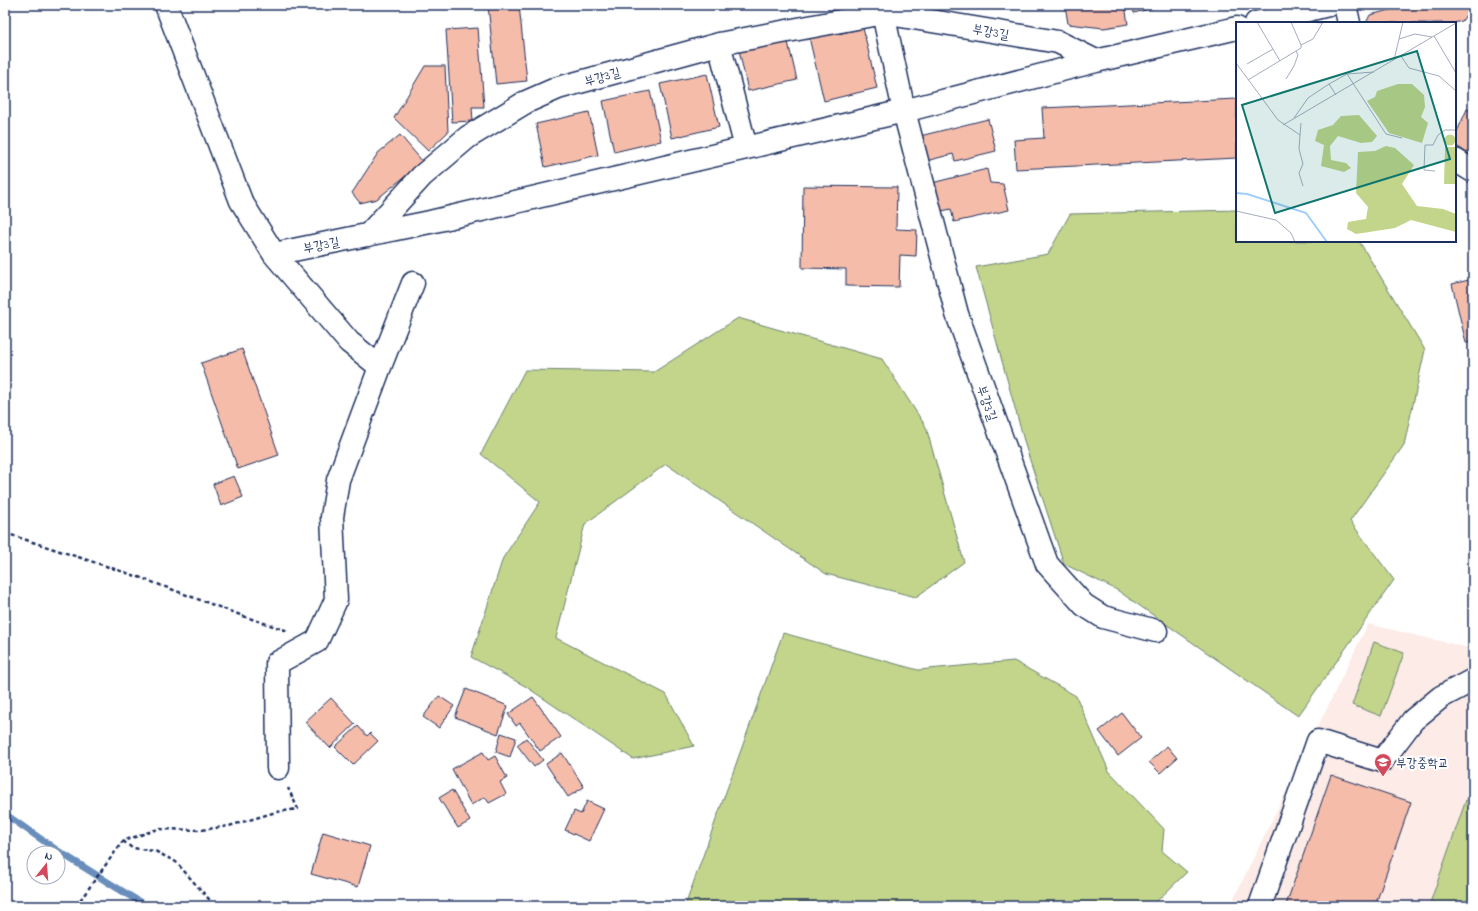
<svg xmlns="http://www.w3.org/2000/svg" width="1478" height="911" font-family="'Indie Flower','Poor Story',sans-serif">
<rect width="100%" height="100%" fill="#fff"/>
<filter id="ink" filterUnits="userSpaceOnUse"><feTurbulence type="fractalNoise" baseFrequency=".025" numOctaves="2"/><feDisplacementMap in="SourceGraphic" scale="8" xChannelSelector="R" yChannelSelector="G"/><feConvolveMatrix kernelMatrix="1 2 1 2 8 2 1 2 1" color-interpolation-filters="sRGB"/></filter>
<g filter="url(#ink)">
<!-- built -->
<path fill="#fcebe6" d="M 1368,624 L 1473,649 L 1473,906 L 1230,906 Z"/>
<!-- green -->
<path fill="#c2d58a" stroke="#6e8274" d="M 1237,210 L 1237,241 L 1359,241 L 1425,350 L 1404,445 L 1350,521 L 1394,580 L 1298,716 L 1117,590 L 1064,564 L 1026,448 L 976,267 L 1048,254 L 1070,214 Z
M 738,318 L 882,359 L 926,427 L 964,562 L 916,597 L 826,574 L 666,464 L 585,524 L 556,638 L 666,694 L 694,746 L 633,759 L 525,686 L 471,657 L 503,558 L 540,502 L 481,454 L 525,370 L 654,372 Z
M 783,633 L 918,670 L 1014,661 L 1076,696 L 1109,771 L 1164,829 L 1162,851 L 1187,872 L 1158,900 L 1150,906 L 685,906 Z
M 1374,642 L 1404,653 L 1381,716 L 1352,705 Z
M 1466,800 L 1473,802 L 1473,906 L 1429,906 Z"/>
<g fill="none" stroke-linecap="round" stroke-linejoin="round">
<!-- stream -->
<path stroke="#6a8ebc" stroke-width="7" d="M 5,814 L 58,851 L 146,906"/>
</g>
<!-- building -->
<path fill="#f5bcaa" stroke="#1b2f5e" d="M 488,5 L 519,5 L 527,81 L 496,84 Z
M 1065,5 L 1125,5 L 1128,24 L 1104,28 L 1068,24 Z
M 1132,5 L 1164,5 L 1134,13 Z
M 1410,5 L 1470,5 L 1471,8 L 1462,21 L 1454,23 L 1366,23 L 1370,15 Z
M 836,27 L 838,34 L 863,28 L 877,88 L 824,101 L 808,33 Z
M 478,28 L 484,107 L 472,107 L 473,121 L 452,122 L 446,30 Z
M 787,38 L 797,80 L 748,91 L 739,50 Z
M 425,66 L 445,66 L 448,132 L 428,151 L 394,118 Z
M 707,74 L 719,127 L 672,138 L 660,84 Z
M 650,91 L 661,141 L 614,152 L 603,101 Z
M 1237,99 L 1237,158 L 1016,169 L 1014,140 L 1044,138 L 1042,108 Z
M 1467,109 L 1473,111 L 1473,157 L 1455,145 L 1455,136 Z
M 589,112 L 598,155 L 545,167 L 536,124 Z
M 988,119 L 996,151 L 955,161 L 953,154 L 926,161 L 920,136 Z
M 400,135 L 423,162 L 377,199 L 360,203 L 352,193 L 378,153 Z
M 987,169 L 990,183 L 1003,184 L 1009,210 L 954,222 L 951,209 L 942,211 L 940,203 L 934,204 L 928,184 Z
M 803,186 L 897,187 L 896,229 L 917,230 L 916,256 L 900,255 L 899,287 L 846,286 L 846,269 L 802,268 Z
M 1473,279 L 1473,342 L 1466,343 L 1452,284 Z
M 242,349 L 279,455 L 238,469 L 201,363 Z
M 234,476 L 243,497 L 221,506 L 213,484 Z
M 466,689 L 508,706 L 498,734 L 455,717 Z
M 439,696 L 454,706 L 439,728 L 423,717 Z
M 533,697 L 561,737 L 540,751 L 520,723 L 516,726 L 508,714 Z
M 331,698 L 355,724 L 330,748 L 305,722 Z
M 1122,713 L 1141,738 L 1118,756 L 1099,731 Z
M 358,726 L 367,736 L 370,733 L 378,741 L 353,765 L 335,747 Z
M 501,733 L 516,738 L 510,757 L 496,752 Z
M 526,738 L 543,760 L 534,767 L 517,745 Z
M 1167,746 L 1177,758 L 1160,773 L 1149,762 Z
M 483,752 L 488,760 L 495,756 L 507,778 L 500,782 L 506,794 L 489,803 L 485,797 L 471,805 L 452,769 Z
M 562,753 L 584,787 L 568,797 L 546,764 Z
M 1331,775 L 1411,802 L 1375,906 L 1286,905 Z
M 452,790 L 470,821 L 458,828 L 439,798 Z
M 587,801 L 604,809 L 589,841 L 565,830 L 574,811 L 581,814 Z
M 323,832 L 370,846 L 358,887 L 311,874 Z"/>
<g fill="none" stroke-linecap="round" stroke-linejoin="round">
<!-- minor casing -->
<g stroke="#1b2f5e" stroke-width="25">
<path id="minor" d="M 166,5 L 241,201 L 274,254 L 349,342 L 380,367 L 338,480 L 332,517 L 336,600 L 317,641 L 277,663 L 278,768
M 1345,5 L 1349,23
M 883,13 L 904,111 L 957,314 L 1047,564 L 1084,605 L 1103,617 L 1156,631
M 1256,23 L 1328,5
M 719,44 L 746,148
M 1455,160 L 1473,171
M 368,235 L 422,176 L 468,137 L 526,102 L 558,88 L 719,44 L 883,13 L 1058,42 L 1096,61
M 274,254 L 430,222 L 904,111 L 1096,61 L 1237,28
M 380,367 L 413,283
M 1260,906 L 1318,741 L 1382,761 L 1413,720 L 1441,697 L 1473,680"/>
</g>
<!-- path -->
<path stroke="#1b2f5e" stroke-width="2.5" stroke-dasharray="4 3" stroke-linecap="butt" d="M 5,533 L 136,576 L 243,616 L 288,631
M 123,841 L 132,848 L 155,851 L 176,862 L 215,906
M 5,905 L 6,906
M 76,906 L 123,841 L 158,829 L 201,830 L 229,826 L 276,812 L 298,809 L 288,788"/>
<!-- minor -->
<use href="#minor" stroke="#fff" stroke-width="22"/>
</g>
</g>
<!-- icons -->
<defs>
<g id="school-pin" transform="scale(0.9)"><path d="M0 17L-7.5 6A9.5 9.5 0 1 1 7.5 6Z" fill="#d1495b" stroke="#fff"/><path d="M0-5L7-2L0 1L-7-2ZM-4 1L0 2.5L4 1V4Q0 6-4 4Z" fill="#fff"/></g>
</defs>
<g fill-rule="evenodd">
<use href="#school-pin" x="1383" y="762"/>
</g>
<g text-anchor="middle" stroke-width="4" stroke-linejoin="round" paint-order="stroke">
<!-- street labels -->
<g font-size="13" fill="#1b2f5e" stroke="#fff">
<text transform="translate(991 31) rotate(10)" y="5">부강3길</text>
<text transform="translate(602 76) rotate(-16)" y="5">부강3길</text>
<text transform="translate(321 244) rotate(-11)" y="5">부강3길</text>
<text transform="translate(988 403) rotate(71)" y="5">부강3길</text>
</g>
<!-- poi labels -->
<g font-size="13" fill="#1b2f5e" stroke="#fff" text-anchor="start">
<text x="1396" y="767">부강중학교</text>
</g>
</g>
<!-- overview -->
<g transform="translate(1236 22)">
<rect width="220" height="220" fill="#fff"/>
<path d="M 162,62 L 176,62 L 188,73 L 189,85 L 185,95 L 192,101 L 186,121 L 153,111 L 131,79 L 139,75 L 141,69 ZM 123,93 L 141,114 L 136,120 L 125,121 L 102,114 L 94,124 L 95,138 L 110,141 L 115,146 L 108,150 L 85,144 L 88,123 L 79,119 L 82,108 L 97,103 L 105,94 ZM208.5 118a5.5 5.5 0 1 1 11 0a5.5 5.5 0 1 1-11 0ZM 150,124 L 159,126 L 178,143 L 166,162 L 181,184 L 207,187 L 220,192 L 220,210 L 175,198 L 159,206 L 120,212 L 111,207 L 112,200 L 130,197 L 132,185 L 120,171 L 122,130 L 139,129 ZM 209,125 L 220,125 L 220,162 L 208,162 Z" fill="#c2d58a"/>
<path fill="none" stroke="#9fcefa" stroke-width="2" d="M 0,171 L 11,172 L 70,191 L 91,220"/>
<path fill="none" stroke="#a4acbf" stroke-width="1" d="M 21,0 L 44,39M 55,0 L 65,23M 70,0 L 87,1M 198,14 L 220,51M 163,17 L 179,12 L 196,15M 165,34 L 173,46 L 203,54 L 220,69M 158,38 L 167,0M 0,41 L 42,98 L 64,113 L 63,127 L 67,142 L 63,151 L 67,164M 11,42 L 37,27M 111,52 L 150,112 L 166,116M 50,57 L 58,44 L 62,33 L 60,29M 12,58 L 65,26 L 65,23 L 77,17 L 87,0M 93,62 L 100,73M 58,96 L 72,76 L 93,62 L 111,52 L 138,50M 47,103 L 220,1M 64,113 L 65,101M 199,149 L 188,148 L 189,123 L 197,123 L 202,113 L 209,108 L 220,108M 0,189 L 40,198 L 55,211 L 59,220"/>
<path fill="#0f766e" fill-opacity="0.15" stroke="#0f766e" stroke-width="2" d="M 181,29 L 214,137 L 39,191 L 6,83 Z"/>
<rect width="220" height="220" fill="none" stroke="#1b2f5e" stroke-width="2"/>
</g>
<!-- margin -->
<rect width="1478" height="911" fill="none" stroke="#fff" stroke-width="20"/>
<rect x="10" y="10" width="1458" height="891" fill="none" stroke="#1b2f5e" stroke-width="1.5" filter="url(#ink)"/>
<!-- north arrow -->
<g transform="translate(46 865) rotate(17)"><circle r="19" fill="#ffffff" stroke="#a4acbf"/>
<path d="M0-3L7 15L0 10L-7 15Z" fill="#d1495b"/>
<text y="-6" font-size="11" font-weight="bold" text-anchor="middle" fill="#1b2f5e">N</text>
</g>
</svg>
